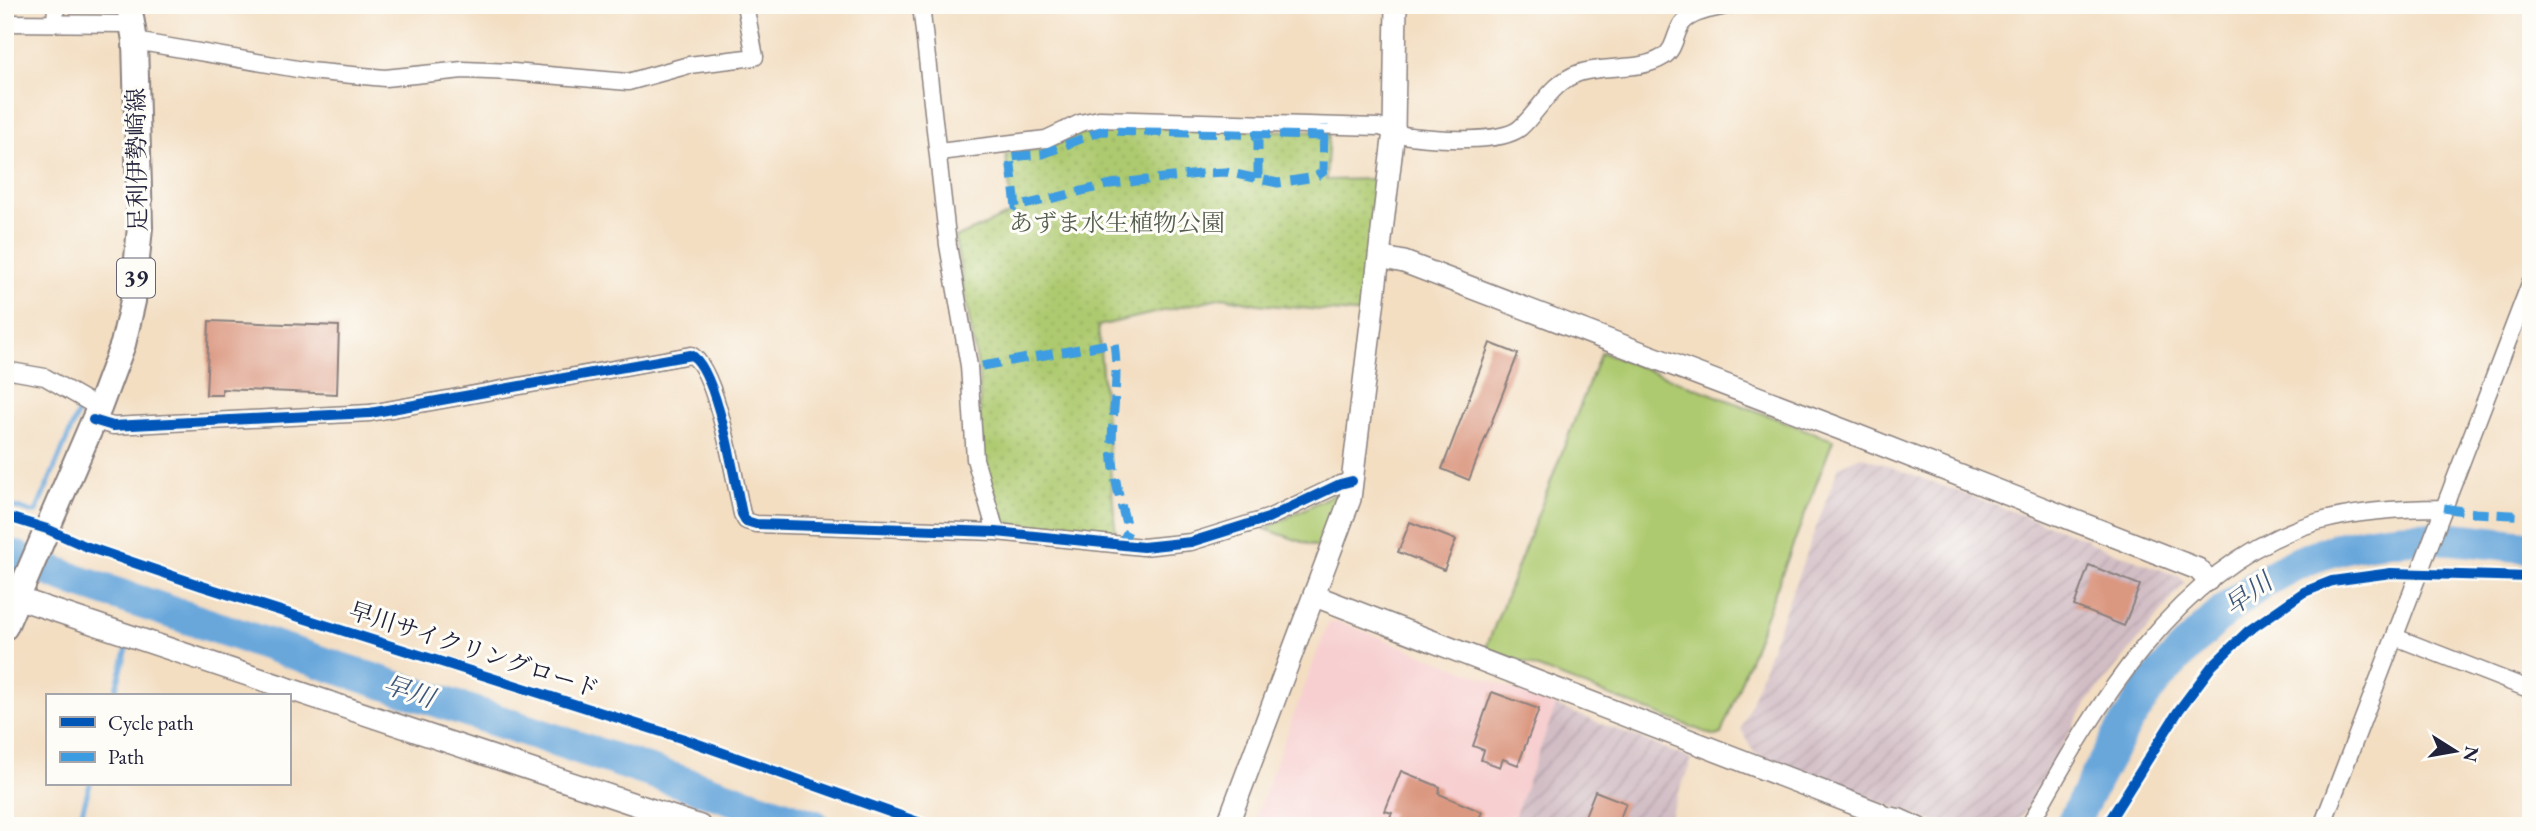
<svg xmlns="http://www.w3.org/2000/svg" width="2536" height="831" font-family="'EB Garamond','Noto Serif JP',serif">
<defs>
<pattern id="industrial-furrows" width="10" height="10" patternUnits="userSpaceOnUse" patternTransform="scale(1.75)"><rect width="10" height="10" fill="#d2bdc5"/><path d="M-1 1l2-2M0 10L10 0M9 11l2-2" fill="none" stroke="#b4a2aa"/></pattern>
<pattern id="park-dots" width="8" height="8" patternUnits="userSpaceOnUse" patternTransform="scale(1.75)"><rect width="8" height="8" fill="#aeca70"/><path d="M2 2h.1M6 6h.1" fill="none" stroke="#95ad62" stroke-width="1.8" stroke-linecap="round"/></pattern>
</defs>
<rect width="100%" height="100%" fill="#fdfcf7"/>
<filter id="ink" filterUnits="userSpaceOnUse"><feTurbulence type="fractalNoise" baseFrequency=".0143" numOctaves="2"/><feDisplacementMap in="SourceGraphic" scale="14" xChannelSelector="R" yChannelSelector="G"/><feConvolveMatrix kernelMatrix="1 2 1 2 8 2 1 2 1" color-interpolation-filters="sRGB"/></filter>
<filter id="wash" filterUnits="userSpaceOnUse"><feTurbulence type="fractalNoise" baseFrequency=".00686" numOctaves="4" result="noise"/><feDisplacementMap in="SourceGraphic" scale="28" xChannelSelector="R" yChannelSelector="G"/><feGaussianBlur stdDeviation="1.57" result="paint"/><feColorMatrix in="noise" values="0 0 0 0 0 0 0 0 0 0 0 0 0 0 0 0 0 1.4 0 .05"/><feComposite in="paint" operator="in"/></filter>
<g filter="url(#wash)">
<rect width="100%" height="100%" fill="#f3dec2"/>
<!-- built -->
<path fill="#f7cfd0" d="M 1337,621 L 1556,706 L 1511,826 L 1252,826 L 1328,624 Z"/>
<!-- industrial -->
<path fill="url(#industrial-furrows)" d="M 1861,456 L 2087,539 L 2089,542 L 2180,577 L 2185,583 L 2086,704 L 2016,826 L 1944,826 L 1755,754 L 1741,729 L 1839,466 Z
M 1556,706 L 1692,759 L 1666,826 L 1511,826 Z"/>
<!-- grass -->
<path fill="#aeca70" stroke="#687656" stroke-width="2" d="M 1601,352 L 1833,440 L 1721,734 L 1715,736 L 1486,648 Z
M 1336,493 L 1339,499 L 1320,548 L 1265,529 Z"/>
<!-- park -->
<path fill="url(#park-dots)" stroke="#687656" stroke-width="2" d="M 1100,126 L 1329,132 L 1326,180 L 1378,179 L 1363,314 L 1258,304 L 1223,297 L 1098,326 L 1116,537 L 1005,523 L 981,455 L 979,374 L 955,238 L 1012,213 L 1006,154 L 1044,149 Z"/>
<g fill="none" stroke-linecap="round" stroke-linejoin="round">
<!-- stream -->
<path stroke="#69a7db" stroke-width="5" d="M 5,504 L 31,512 L 36,512 L 80,408
M 114,696 L 127,648
M 78,826 L 90,784"/>
<!-- river -->
<path stroke="#69a7db" stroke-width="33" d="M 5,553 L 77,581 L 814,826
M 2071,826 C 2094,782 2116,737 2144,696 C 2157,677 2174,660 2190,644 C 2252,580 2312,544 2403,538 C 2445,535 2489,543 2531,547"/>
</g>
<g id="blocks">
<!-- building -->
<path fill="#db9881" d="M 209,321 L 339,326 L 337,394 L 222,389 L 222,395 L 206,395 Z
M 1490,343 L 1518,354 L 1469,480 L 1442,469 Z
M 1410,522 L 1456,540 L 1444,570 L 1398,552 Z
M 2089,565 L 2140,585 L 2124,626 L 2074,606 Z
M 1492,692 L 1539,709 L 1518,765 L 1503,759 L 1500,767 L 1481,760 L 1484,750 L 1473,746 Z
M 1401,771 L 1440,787 L 1439,794 L 1482,812 L 1476,826 L 1386,826 L 1392,813 L 1385,811 Z
M 1595,791 L 1626,803 L 1617,826 L 1581,826 Z"/>
</g>
</g>
<g filter="url(#ink)">
<use href="#blocks" fill-opacity="0" stroke="#8a807e" stroke-width="2"/>
<g fill="none" stroke-linecap="round" stroke-linejoin="round">
<!-- street casing -->
<g stroke="#8a807e" stroke-width="19">
<path id="street" d="M 921,5 L 948,245 L 969,366 L 975,459 L 996,532
M 5,23 L 130,24
M 55,23 L 56,5
M 135,41 L 309,71 L 385,78 L 463,70 L 513,72 L 628,82 L 689,65 L 755,57 L 745,5
M 939,152 L 1046,139 L 1080,123 L 1099,119 L 1379,127 C 1389,129 1400,135 1410,136 C 1435,139 1501,144 1520,128 C 1540,110 1552,82 1579,73 C 1605,64 1639,72 1663,57 C 1675,49 1674,37 1681,25 C 1690,11 1715,9 1730,5
M 5,370 L 45,377 L 99,408
M 93,420 L 113,426 L 370,413 L 691,355 C 717,368 735,483 742,514 L 746,521 L 756,524 L 996,532 L 1143,547 L 1191,542 L 1268,518 L 1340,484 L 1352,481
M 2395,637 L 2531,690
M 1878,813 L 1899,817 L 1919,826
M 2029,826 C 2095,707 2178,563 2317,522 C 2357,511 2403,508 2444,508
M 2322,826 L 2531,281"/>
</g>
<!-- secondary casing -->
<g stroke="#8a807e" stroke-width="24">
<path id="secondary" d="M 1379,257 L 1404,262 L 1846,431 L 2198,569 L 2208,580
M 5,594 L 700,826
M 1315,596 L 1878,813
M 1227,826 L 1350,499 L 1394,131 L 1396,5"/>
</g>
<!-- primary casing -->
<g stroke="#8a807e" stroke-width="28">
<path id="primary" d="M 5,627 L 99,408 L 123,344 L 133,301 L 140,227 L 135,41 L 129,5"/>
</g>
<!-- street -->
<use href="#street" stroke="#fff" stroke-width="16"/>
<!-- secondary -->
<use href="#secondary" stroke="#fff" stroke-width="21"/>
<!-- primary -->
<use href="#primary" stroke="#fff" stroke-width="24"/>
<!-- quiet -->
<path stroke="#3c9ce2" stroke-width="9" stroke-dasharray="18 9" stroke-linecap="butt" d="M 1324,136 L 1101,131 L 1043,154 L 1010,157 L 1016,207 L 1111,184 L 1207,173 L 1226,172 L 1278,183 L 1315,177 L 1323,172 L 1324,125
M 1258,178 L 1258,134
M 982,366 L 1114,343 C 1119,376 1113,408 1112,441 C 1112,472 1120,501 1128,531 L 1121,544
M 2444,508 L 2475,513 L 2531,516"/>
<!-- cycleway casing -->
<g stroke="#fdfcf7" stroke-width="15">
<path id="cycleway" d="M 93,420 L 113,426 L 370,413 L 691,355 C 717,368 735,483 742,514 L 746,521 L 756,524 L 996,532 L 1143,547 L 1191,542 L 1268,518 L 1340,484 L 1352,481
M 5,516 L 47,529 L 85,546 L 202,586 L 684,739 L 929,826
M 2106,826 L 2179,710 L 2212,666 L 2248,631 L 2304,592 L 2332,581 L 2391,573 L 2531,577"/>
</g>
<!-- cycleway -->
<use href="#cycleway" stroke="#0057b8" stroke-width="10"/>
</g>
</g>
<g text-anchor="middle" stroke-width="6" stroke-linejoin="round" paint-order="stroke">
<!-- shield labels -->
<rect fill="#fdfcf7" stroke="#646373" stroke-width="2" x="117" y="258.5" width="38" height="39" rx="5"/>
<g font-size="23" font-weight="bold" fill="#22223b">
<text x="136" y="286">39</text>
</g>
<!-- street labels -->
<g font-size="24" fill="#22223b" stroke="#fdfcf7">
<text transform="translate(137 160) rotate(-91)" y="8">足利伊勢崎線</text>
<text transform="translate(474 650) rotate(18)" y="8">早川サイクリングロード</text>
</g>
<!-- park labels -->
<g font-size="24" fill="#535d4e" stroke="#fdfcf7">
<text x="1117" y="231">あずま水生植物公園</text>
</g>
<!-- water labels -->
<g font-size="26" font-style="italic" fill="#3e577b" stroke="#fdfcf7">
<text transform="translate(2248 594) rotate(-36)" y="9">早川</text>
<text transform="translate(409 691) rotate(18)" y="9">早川</text>
</g>
</g>
<!-- margin -->
<rect width="2536" height="831" fill="none" stroke="#fdfcf7" stroke-width="28"/>
<!-- legend -->
<rect x="46" y="694" width="245" height="91" fill="#fdfcf7" stroke="#a5a5ac" stroke-width="2"/>
<rect x="60" y="717" width="35" height="10" fill="#0057b8" stroke="#a5a5ac" stroke-width="2"/>
<text x="108" y="730" font-size="21" fill="#22223b">Cycle path</text>
<rect x="60" y="752" width="35" height="10" fill="#3c9ce2" stroke="#a5a5ac" stroke-width="2"/>
<text x="108" y="764" font-size="21" fill="#22223b">Path</text>
<!-- north arrow -->
<g transform="translate(2455 751) rotate(101)" stroke="#fdfcf7" stroke-width="5" paint-order="stroke">
<path d="M0-5L12 26L0 18L-12 26Z" fill="#22223b"/>
<text y="-10" font-size="19" font-weight="bold" text-anchor="middle" fill="#22223b">N</text>
</g>
</svg>
